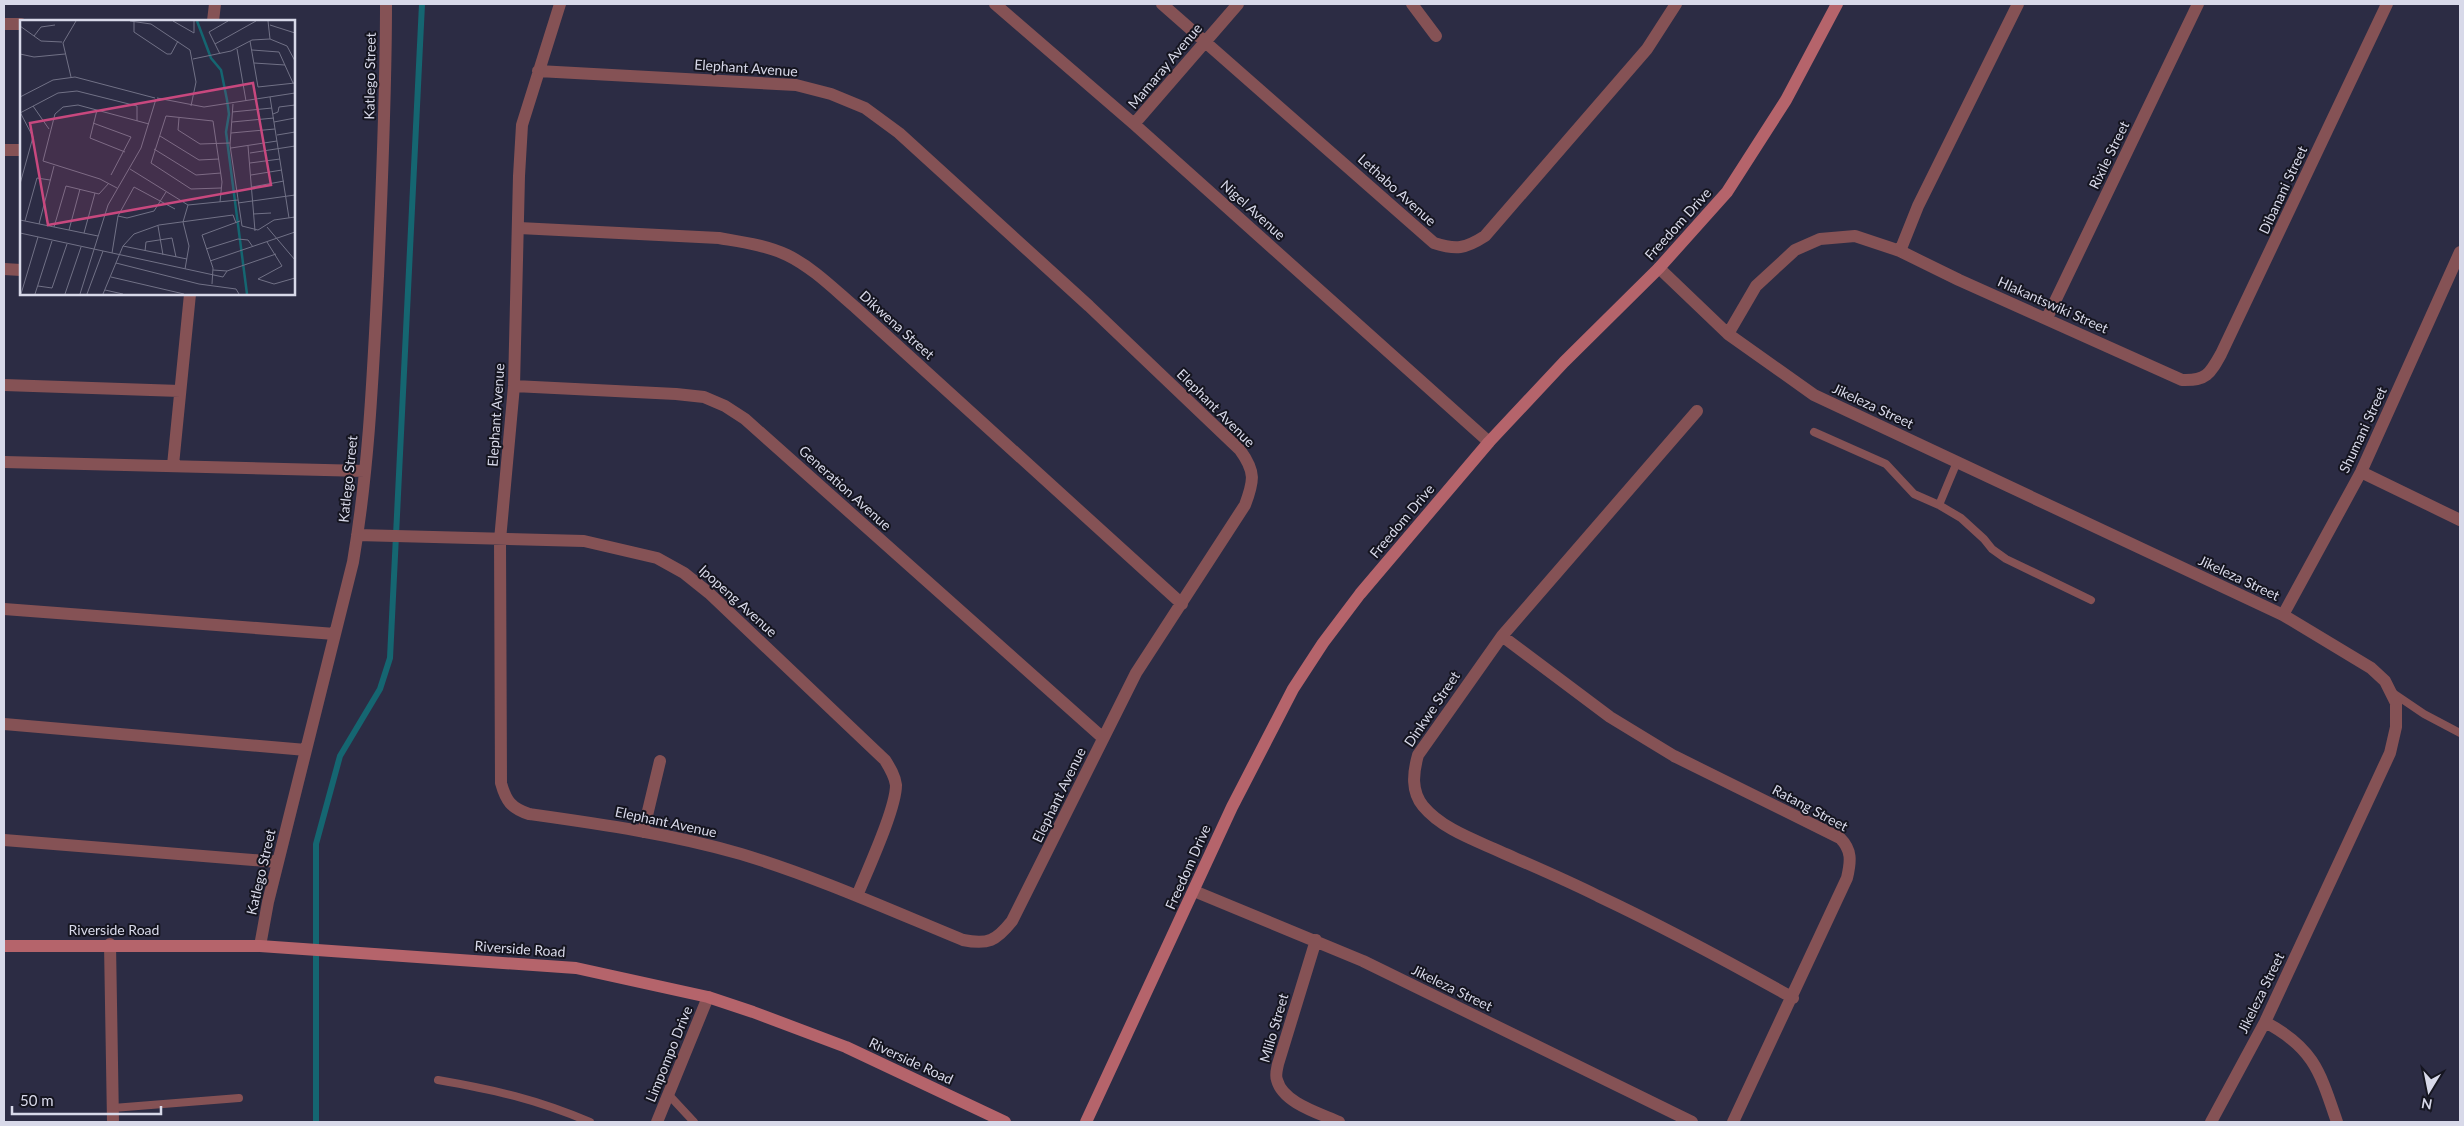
<svg xmlns="http://www.w3.org/2000/svg" width="2464" height="1126" font-family="Lato,sans-serif">
<rect width="100%" height="100%" fill="#2c2c44"/>
<g fill="none" stroke-linecap="round" stroke-linejoin="round">
<!-- stream -->
<path stroke="#156671" stroke-width="6" d="M 316,1122 L 316,844 L 340,756 L 380,689 L 390,658 L 422,4"/>
<!-- lane -->
<path stroke="#855255" stroke-width="8" d="M 1814,432 L 1886,464 L 1914,494 L 1939,505
M 1957,462 L 1939,505 L 1961,518 L 1984,539 L 1992,549 L 2006,559 L 2091,600
M 2393,693 L 2424,714 L 2460,733
M 438,1080 C 495,1090 536,1099 590,1122
M 668,1094 L 694,1122
M 113,1108 L 239,1098"/>
<!-- street -->
<path stroke="#855255" stroke-width="12" d="M 995,4 L 1134,124 L 1489,442
M 1162,4 L 1434,243 C 1456,250 1465,249 1485,236 L 1647,49 L 1676,4
M 1412,4 L 1436,36
M 213,21 L 215,4
M 4,24 L 21,24
M 538,71 L 796,85 L 831,94 L 865,108 L 899,133 L 1089,306 L 1240,450 C 1256,472 1254,481 1245,505 L 1136,673 L 1012,921 C 996,941 988,945 963,940 C 890,910 817,877 741,854 C 672,834 600,824 529,814 C 511,808 506,801 501,783 L 500,540 L 514,386 L 519,176 L 522,125 L 560,4
M 1134,124 L 1238,4
M 4,150 L 21,150
M 519,228 L 719,238 C 742,242 766,245 787,255 C 812,267 834,289 855,307 L 1182,604
M 1900,251 L 1918,206 L 2018,4
M 1659,268 L 1728,334 L 1814,395 L 2283,615 L 2371,668 L 2385,681 L 2396,703 L 2396,727 L 2390,753 L 2265,1022 L 2211,1122
M 4,269 L 21,270
M 2047,318 L 2198,4
M 1728,334 L 1756,286 L 1795,250 L 1820,239 L 1855,236 L 1900,251 L 1959,280 L 2182,380 C 2206,381 2210,374 2221,354 L 2387,4
M 4,385 L 180,391
M 514,386 L 676,394 L 704,397 L 725,406 L 745,419 L 1103,738
M 1697,411 L 1502,636 L 1418,755 C 1413,773 1411,791 1423,806 C 1442,829 1475,840 1501,852 C 1533,866 1566,880 1598,896 C 1664,927 1729,962 1793,998
M 4,462 L 365,471
M 173,465 L 190,294
M 2361,472 L 2460,520
M 357,535 L 584,541 L 657,558 L 684,573 L 709,593 L 885,760 C 890,768 895,776 896,785 C 896,809 867,871 857,896
M 4,609 L 335,634
M 2283,615 L 2361,472 L 2460,252
M 1502,636 L 1610,717 L 1674,756 L 1840,838 C 1852,850 1851,861 1847,878 L 1733,1122
M 4,724 L 306,750
M 643,832 L 660,761
M 4,840 L 278,862
M 1194,891 L 1363,961 L 1692,1122
M 1316,940 L 1278,1064 C 1277,1069 1275,1075 1277,1080 C 1283,1103 1319,1113 1339,1122
M 110,944 L 113,1122
M 260,946 L 268,902 L 353,562 C 369,468 373,372 378,276 C 382,185 386,95 386,4
M 2265,1022 C 2314,1048 2320,1072 2337,1122
M 657,1122 L 708,997"/>
<!-- secondary -->
<path stroke="#b5646b" stroke-width="12" d="M 4,946 L 260,946 L 576,968 L 708,997 L 753,1012 L 846,1047 L 1005,1122
M 1086,1122 L 1232,807 L 1293,689 L 1323,643 L 1360,594 L 1489,442 L 1564,362 L 1659,268 L 1727,192 L 1786,100 L 1837,4"/>
</g>
<g text-anchor="middle" stroke-width="4" stroke-linejoin="round" paint-order="stroke">
<!-- street labels -->
<g font-size="14" fill="#d8d9e9" stroke="#151520">
<text transform="translate(1165 66) rotate(-50)" y="5">Mamaray Avenue</text>
<text transform="translate(746 68) rotate(4)" y="5">Elephant Avenue</text>
<text transform="translate(370 76) rotate(-89)" y="5">Katlego Street</text>
<text transform="translate(2109 155) rotate(-64)" y="5">Rixile Street</text>
<text transform="translate(1397 190) rotate(42)" y="5">Lethabo Avenue</text>
<text transform="translate(2283 190) rotate(-65)" y="5">Dibanani Street</text>
<text transform="translate(1253 210) rotate(42)" y="5">Nigel Avenue</text>
<text transform="translate(1678 224) rotate(-48)" y="5">Freedom Drive</text>
<text transform="translate(2053 305) rotate(24)" y="5">Hlakantswiki Street</text>
<text transform="translate(897 325) rotate(42)" y="5">Dikwena Street</text>
<text transform="translate(1873 406) rotate(25)" y="5">Jikeleza Street</text>
<text transform="translate(1216 408) rotate(45)" y="5">Elephant Avenue</text>
<text transform="translate(496 415) rotate(-86)" y="5">Elephant Avenue</text>
<text transform="translate(2363 430) rotate(-65)" y="5">Shumani Street</text>
<text transform="translate(348 479) rotate(-84)" y="5">Katlego Street</text>
<text transform="translate(845 488) rotate(42)" y="5">Generation Avenue</text>
<text transform="translate(1402 521) rotate(-50)" y="5">Freedom Drive</text>
<text transform="translate(2239 578) rotate(25)" y="5">Jikeleza Street</text>
<text transform="translate(738 601) rotate(42)" y="5">Ipopeng Avenue</text>
<text transform="translate(1432 709) rotate(-56)" y="5">Dinkwe Street</text>
<text transform="translate(1059 795) rotate(-64)" y="5">Elephant Avenue</text>
<text transform="translate(1810 808) rotate(28)" y="5">Ratang Street</text>
<text transform="translate(666 822) rotate(12)" y="5">Elephant Avenue</text>
<text transform="translate(1188 867) rotate(-66)" y="5">Freedom Drive</text>
<text transform="translate(261 872) rotate(-77)" y="5">Katlego Street</text>
<text x="114" y="935">Riverside Road</text>
<text transform="translate(520 949) rotate(4)" y="5">Riverside Road</text>
<text transform="translate(1452 988) rotate(26)" y="5">Jikeleza Street</text>
<text transform="translate(2261 993) rotate(-64)" y="5">Jikeleza Street</text>
<text transform="translate(1274 1028) rotate(-74)" y="5">Mlilo Street</text>
<text transform="translate(669 1054) rotate(-68)" y="5">Limpompo Drive</text>
<text transform="translate(911 1061) rotate(25)" y="5">Riverside Road</text>
</g>
</g>
<!-- overview -->
<g transform="translate(20 20)">
<rect width="275" height="275" fill="#2c2c44"/>
<path fill="none" stroke="#156671" stroke-width="2.5" d="M 177,1 L 191,38 L 201,50 L 207,80 L 209,94 L 206,112 L 227,274"/>
<path fill="none" stroke="#717186" stroke-width="1" d="M 110,1 L 131,4 L 170,30 L 176,62 L 171,86M 114,1 L 114,12 L 147,34 L 151,34 L 158,21M 153,1 L 174,13 L 174,1M 248,1 L 250,19M 250,5 L 275,13M 0,6 L 21,21 L 42,22M 14,16 L 21,7 L 35,5M 230,21 L 238,67 L 275,63M 195,24 L 236,1M 217,29 L 226,81M 232,30 L 259,32 L 273,63M 0,34 L 14,37 L 45,34M 200,34 L 189,12 L 208,1M 173,39 L 211,31 L 232,20 L 250,19 L 267,26 L 275,41M 234,43 L 265,45M 51,57 L 43,23 L 56,1M 0,77 L 33,60 L 55,57 L 135,78M 250,77 L 269,198M 137,78 L 184,87 L 275,73M 213,84 L 210,125 L 222,206 L 238,210 L 254,200 L 275,197M 13,86 L 29,109M 77,90 L 70,118 L 105,132M 212,92 L 252,88M 0,93 L 38,73 L 57,71 L 117,86 L 117,101M 253,94 L 258,92 L 259,87 L 275,85M 159,98 L 158,110 L 180,124 L 210,123M 212,102 L 254,98M 254,102 L 275,98M 73,103 L 111,117 L 91,155M 211,113 L 255,109M 257,115 L 275,112M 140,116 L 179,140 L 199,139M 228,126 L 235,211M 211,128 L 257,121M 134,129 L 176,155 L 201,153M 230,133 L 275,126M 230,143 L 260,139M 110,149 L 168,185 L 218,180M 231,155 L 262,150M 0,164 L 13,117 L 0,92M 232,167 L 264,161M 97,168 L 80,159 L 23,141 L 35,94 L 43,87 L 58,85 L 129,104M 200,182 L 202,162 L 193,101 L 146,96 L 131,143 L 171,169 L 201,168M 218,183 L 275,175M 233,194 L 251,193M 98,196 L 107,198 L 134,191 L 146,172M 0,200 L 78,216M 5,201 L 17,158 L 30,160M 19,204 L 34,146M 138,206 L 143,235M 34,207 L 46,166 L 79,174 L 89,163M 247,207 L 275,240M 49,210 L 60,169M 0,213 L 203,257 L 207,251M 64,213 L 75,173M 247,222 L 262,246 L 238,259 L 254,264 L 275,258M 103,226 L 167,239M 186,229 L 218,219 L 228,220 L 233,227M 125,231 L 126,222 L 152,218 L 156,237M 92,233 L 98,196 L 114,167 L 155,189M 190,241 L 275,212M 96,243 L 179,264 L 216,269 L 219,274M 165,249 L 169,226 L 163,202 L 168,185M 193,250 L 207,251 L 256,234M 91,257 L 164,274M 192,264 L 193,248 L 182,215 L 220,201M 18,266 L 32,268 L 47,224M 85,270 L 103,274M 1,274 L 18,217M 15,274 L 32,221M 45,274 L 61,227M 60,274 L 88,185 L 121,128 L 136,79M 67,274 L 83,231M 83,274 L 103,226 L 114,214 L 139,205 L 213,195 L 216,203"/>
<path fill="#c8487e" fill-opacity="0.15" stroke="#c8487e" stroke-width="2.5" d="M 233,63 L 251,165 L 28,205 L 10,103 Z"/>
<rect width="275" height="275" fill="none" stroke="#d8d9e9" stroke-width="2.5"/>
</g>
<!-- border -->
<rect width="2464" height="1126" fill="none" stroke="#d8d9e9" stroke-width="10"/>
<!-- north arrow -->
<g transform="translate(2429 1091) rotate(190)" stroke="#151520" stroke-width="4" paint-order="stroke">
<path d="M0-4L9 19L0 12L-9 19Z" fill="#d8d9e9"/>
<text y="-8" font-size="14" font-weight="bold" text-anchor="middle" fill="#d8d9e9">N</text>
</g>
<!-- scale -->
<path d="M12 1106v8h149v-8" fill="none" stroke="#d8d9e9" stroke-width="2.5"/>
<text x="20" y="1106" font-size="15" fill="#d8d9e9" stroke="#151520" stroke-width="4" paint-order="stroke">50 m</text>
</svg>
